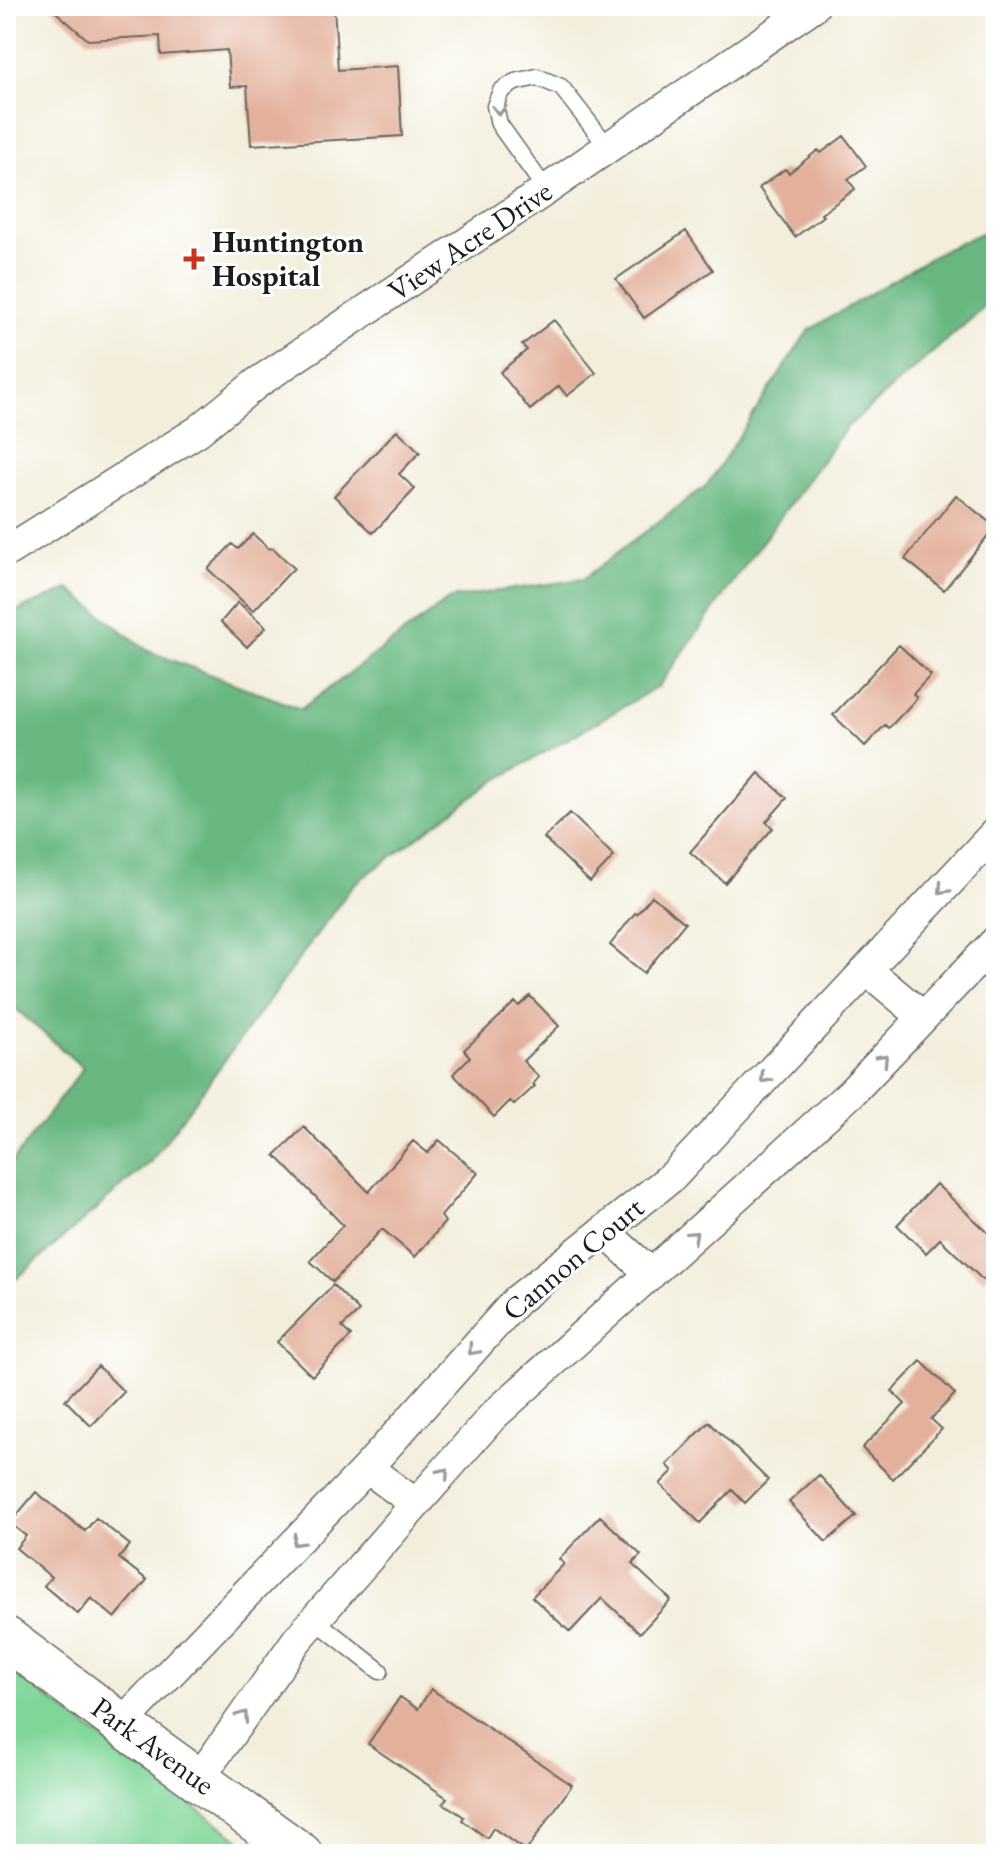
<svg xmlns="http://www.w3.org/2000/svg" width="1002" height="1860" font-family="'EB Garamond',serif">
<rect width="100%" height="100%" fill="#fff"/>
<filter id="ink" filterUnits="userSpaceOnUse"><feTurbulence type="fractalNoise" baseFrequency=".0125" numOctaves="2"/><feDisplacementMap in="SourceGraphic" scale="16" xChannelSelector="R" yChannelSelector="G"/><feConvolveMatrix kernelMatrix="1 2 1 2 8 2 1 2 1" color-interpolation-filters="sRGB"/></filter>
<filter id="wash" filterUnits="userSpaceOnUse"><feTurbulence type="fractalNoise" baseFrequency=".006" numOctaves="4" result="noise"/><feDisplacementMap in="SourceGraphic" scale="32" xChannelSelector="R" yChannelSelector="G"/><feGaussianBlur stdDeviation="1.8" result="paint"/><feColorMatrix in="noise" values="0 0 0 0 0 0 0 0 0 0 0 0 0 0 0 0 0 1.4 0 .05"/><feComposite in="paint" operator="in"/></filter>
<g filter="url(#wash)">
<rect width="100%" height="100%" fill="#f3eedc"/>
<!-- green -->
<path fill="#80d699" stroke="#4e795a" stroke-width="2" d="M 6,1667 L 259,1854 L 6,1854 Z"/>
<!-- forest -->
<path fill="#68b781" stroke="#426a4e" stroke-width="2" d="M 996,226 L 996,297 L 846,428 L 751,557 L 659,686 L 492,783 L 353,885 L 151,1161 L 6,1288 L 6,1170 L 83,1068 L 6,1000 L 6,615 L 69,589 L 148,651 L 301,709 L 451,598 L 583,579 L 707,485 L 808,331 L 940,252 Z"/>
<g id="blocks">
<!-- building -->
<path fill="#e3b09b" d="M 49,6 L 334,6 L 338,70 L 398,66 L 402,136 L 251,145 L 247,86 L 230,87 L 227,50 L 161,55 L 160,36 L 88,40 Z
M 844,136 L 866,166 L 848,179 L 855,189 L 821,214 L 823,216 L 795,237 L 759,188 L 785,169 L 789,173 L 818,150 L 821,153 Z
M 686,231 L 713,270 L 644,318 L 616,279 Z
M 554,320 L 596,373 L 567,396 L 559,386 L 530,410 L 500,372 L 527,350 L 522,345 Z
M 397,430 L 420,452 L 399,474 L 415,489 L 373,533 L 334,496 Z
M 956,495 L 995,527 L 944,590 L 905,559 Z
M 253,534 L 269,549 L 273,548 L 294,568 L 253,611 L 208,569 L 232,544 L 238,549 Z
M 238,602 L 266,627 L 247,647 L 221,622 Z
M 899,645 L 931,675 L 913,694 L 917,698 L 889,728 L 885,725 L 865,746 L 833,715 Z
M 759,773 L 787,798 L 766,822 L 773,828 L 725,883 L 690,852 Z
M 570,813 L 614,856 L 590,882 L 544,838 Z
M 652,896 L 685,923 L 644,973 L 610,945 L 635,913 L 637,914 Z
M 530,996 L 559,1026 L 523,1061 L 539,1077 L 533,1084 L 535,1086 L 514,1105 L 510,1101 L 494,1117 L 453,1074 L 470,1057 L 464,1050 L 515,1002 L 519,1006 Z
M 304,1127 L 369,1192 L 413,1141 L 428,1153 L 439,1140 L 478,1173 L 441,1216 L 445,1222 L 415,1257 L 382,1229 L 333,1282 L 310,1261 L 343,1225 L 275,1155 Z
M 936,1184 L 996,1240 L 996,1266 L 983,1280 L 940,1239 L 926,1253 L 897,1225 Z
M 333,1285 L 359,1311 L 342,1327 L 351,1336 L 312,1376 L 277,1342 Z
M 921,1361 L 955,1394 L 931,1419 L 942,1429 L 893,1479 L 862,1448 L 905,1404 L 892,1391 Z
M 98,1366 L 124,1392 L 91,1426 L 65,1400 Z
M 709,1422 L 768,1480 L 745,1503 L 732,1490 L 700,1523 L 660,1484 L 673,1471 L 667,1465 Z
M 819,1475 L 856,1516 L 826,1542 L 789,1502 Z
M 36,1492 L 85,1531 L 96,1518 L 130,1545 L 119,1558 L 147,1580 L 115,1618 L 91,1598 L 78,1614 L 44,1586 L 51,1577 L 16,1548 L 26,1536 L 10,1523 Z
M 600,1516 L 641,1555 L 632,1564 L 671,1600 L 640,1633 L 602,1598 L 570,1632 L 532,1597 L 564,1564 L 559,1559 Z
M 431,1689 L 572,1785 L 526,1851 L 493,1828 L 487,1838 L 462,1820 L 464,1817 L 443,1803 L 447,1798 L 368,1744 L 400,1697 L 418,1709 Z"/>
</g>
</g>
<g filter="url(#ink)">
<use href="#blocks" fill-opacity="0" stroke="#67665f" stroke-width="2"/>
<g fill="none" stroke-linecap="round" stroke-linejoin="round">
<!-- service casing -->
<g stroke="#67665f" stroke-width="19">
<path id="service" d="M 546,190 L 499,124 L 495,106 L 501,91 L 515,82 L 537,77 L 561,87 L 608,147
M 315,1620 L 380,1671"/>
</g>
<!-- minor casing -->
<g stroke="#67665f" stroke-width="33">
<path id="minor" d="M 6,552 L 198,431 L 257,383 L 546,190 L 814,6
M 867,970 L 923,1017
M 604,1231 L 651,1274
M 367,1468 L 416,1504
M 121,1724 L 367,1468 L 517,1300 L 673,1176 L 996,832
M 198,1780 L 297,1640 L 493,1416 L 851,1093 L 996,941"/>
</g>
<!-- secondary casing -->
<g stroke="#67665f" stroke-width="45">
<path id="secondary" d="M 6,1638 L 121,1724 L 301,1854"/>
</g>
<!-- service -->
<use href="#service" stroke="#fff" stroke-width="16"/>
<!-- minor -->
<use href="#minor" stroke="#fff" stroke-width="30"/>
<!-- secondary -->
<use href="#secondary" stroke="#fff" stroke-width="42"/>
</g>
<!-- one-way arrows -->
<defs><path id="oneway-chevron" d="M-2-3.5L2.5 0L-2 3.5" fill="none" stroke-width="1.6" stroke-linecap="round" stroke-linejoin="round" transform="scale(2)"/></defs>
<g stroke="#999">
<use href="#oneway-chevron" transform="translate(499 110) rotate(90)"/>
<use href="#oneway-chevron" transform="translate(943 889) rotate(133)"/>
<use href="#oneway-chevron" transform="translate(883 1059) rotate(-46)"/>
<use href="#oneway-chevron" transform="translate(765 1078) rotate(133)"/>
<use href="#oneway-chevron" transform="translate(693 1236) rotate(-42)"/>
<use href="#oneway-chevron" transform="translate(473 1350) rotate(132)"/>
<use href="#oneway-chevron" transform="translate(444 1473) rotate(-49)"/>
<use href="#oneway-chevron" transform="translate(297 1541) rotate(134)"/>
<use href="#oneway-chevron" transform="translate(243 1716) rotate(-55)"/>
</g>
</g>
<!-- markers -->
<path fill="#c8321e" stroke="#fff" stroke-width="3" d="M190 247h8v8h8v8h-8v8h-8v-8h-8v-8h8z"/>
<g text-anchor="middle" stroke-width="6" stroke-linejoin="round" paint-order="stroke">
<!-- street labels -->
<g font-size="30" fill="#1c1c1c" stroke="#fff">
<text transform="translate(470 241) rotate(-34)" y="10">View Acre Drive</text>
<text transform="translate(573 1259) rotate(-40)" y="10">Cannon Court</text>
<text transform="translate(153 1746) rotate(36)" y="10">Park Avenue</text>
</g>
<!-- poi labels -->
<g font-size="30" font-weight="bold" fill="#1c1c1c" stroke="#fff" text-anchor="start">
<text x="212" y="252">Huntington<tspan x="212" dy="34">Hospital</tspan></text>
</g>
</g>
<!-- margin -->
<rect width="1002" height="1860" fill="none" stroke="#fff" stroke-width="32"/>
</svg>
